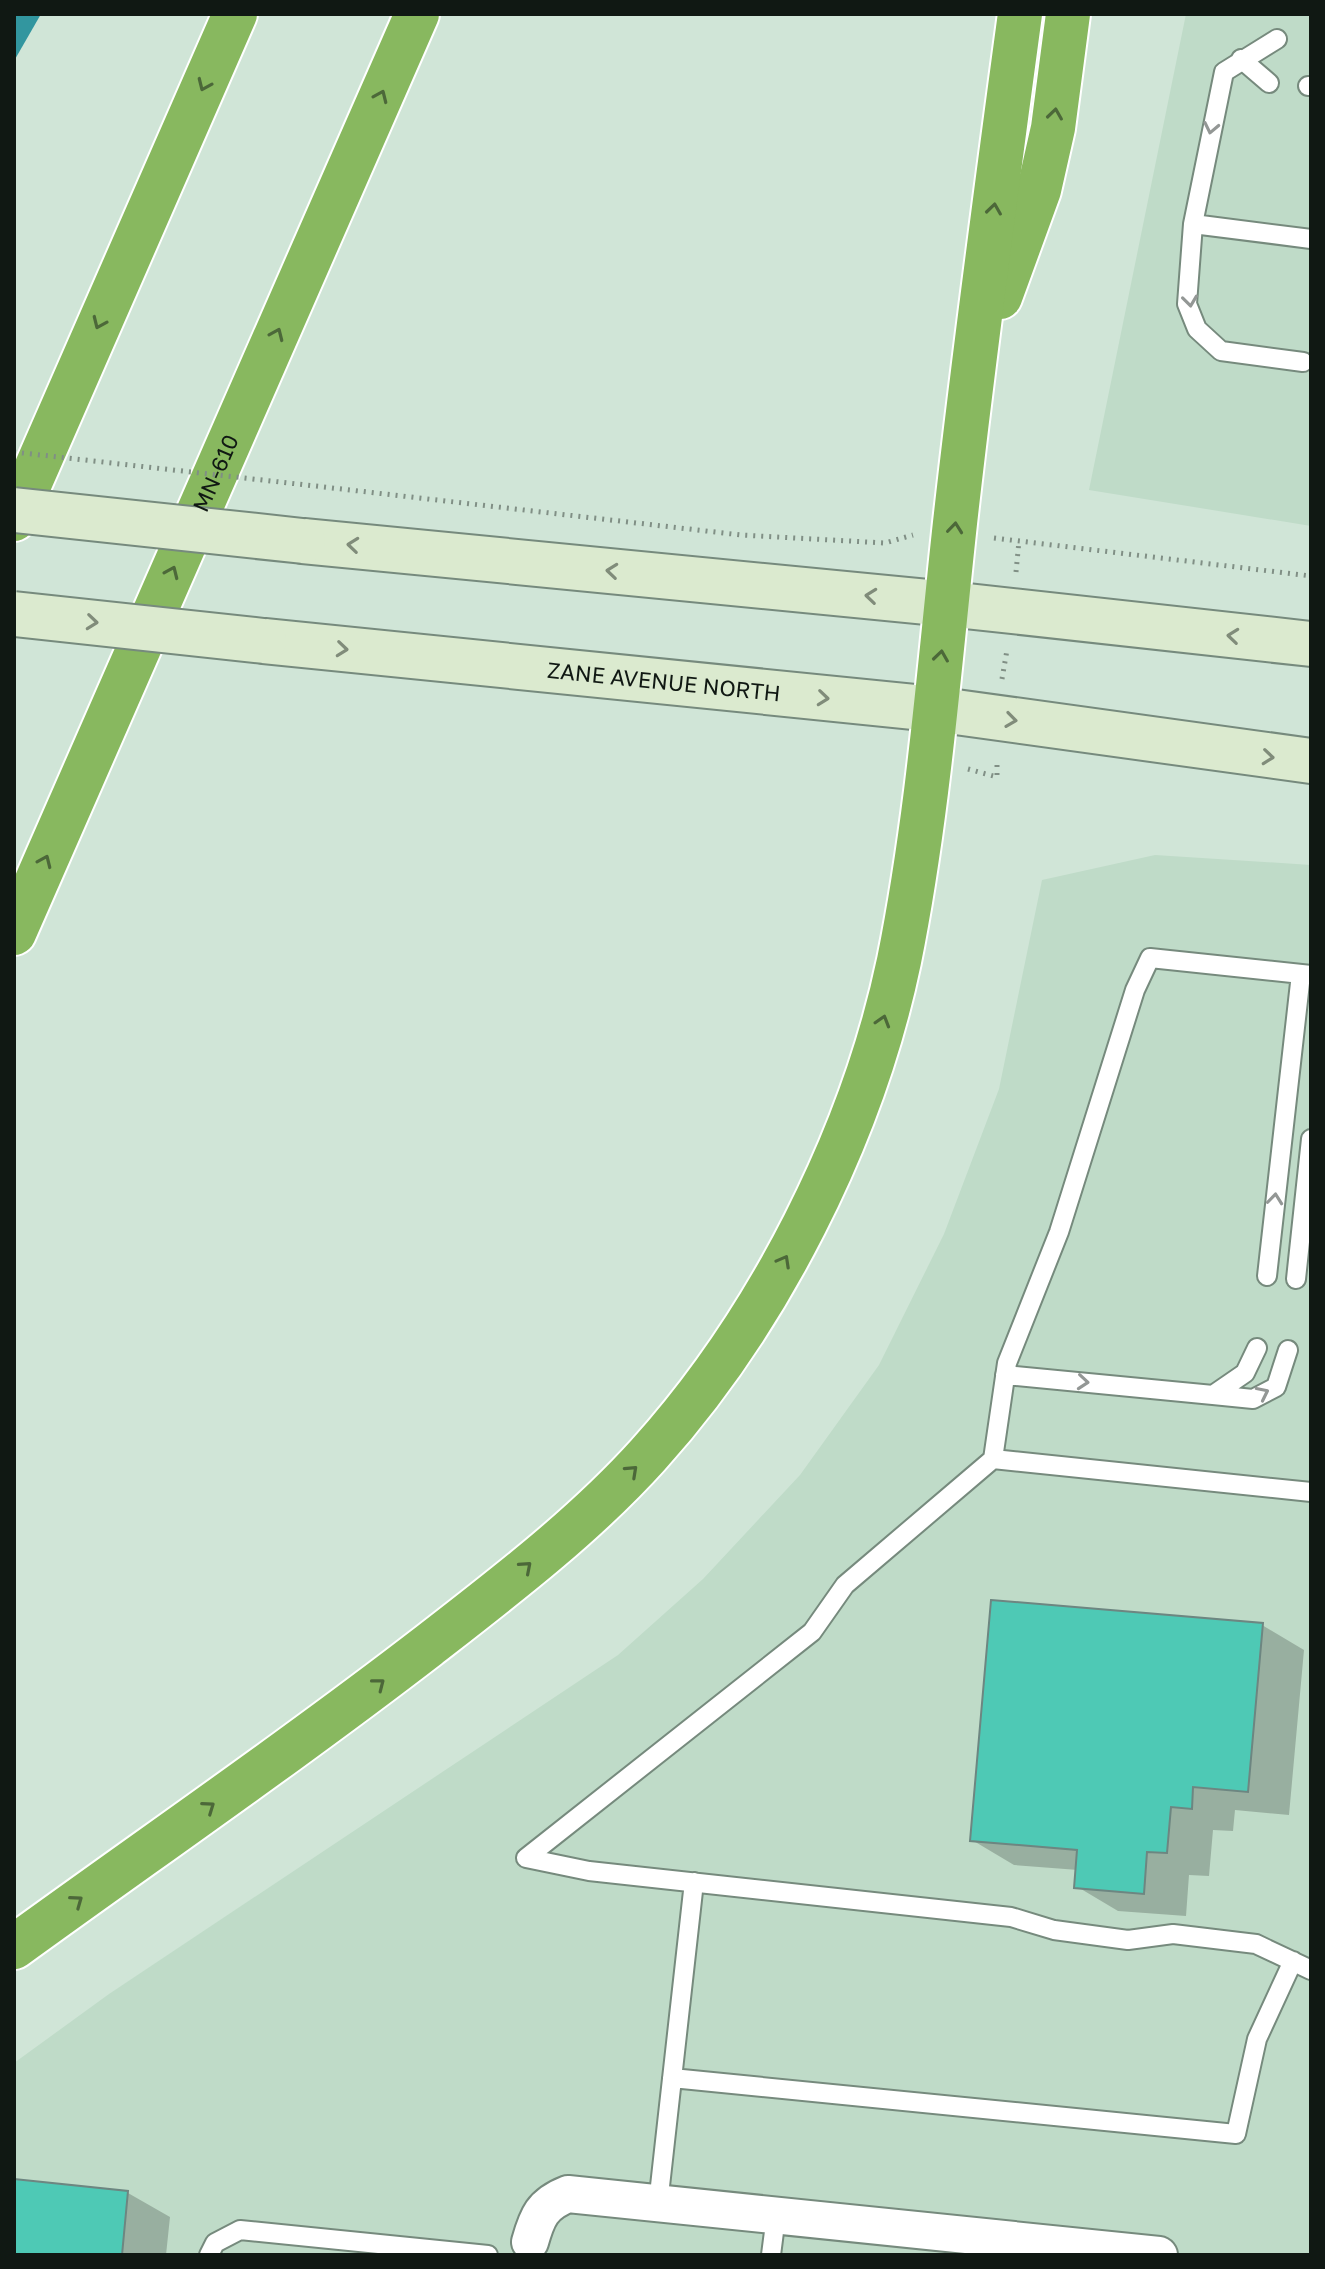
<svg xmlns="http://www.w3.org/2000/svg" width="1325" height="2269" font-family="'Golos Text',sans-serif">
<rect width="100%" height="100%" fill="#d0e5d7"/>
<!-- built -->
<path fill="#bfdbc8" d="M 1186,14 L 1311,14 L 1311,526 L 1089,490 Z
M 1155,855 L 1311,865 L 1311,2255 L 14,2255 L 14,2063 L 109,1994 L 618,1655 L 703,1579 L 800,1475 L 879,1365 L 944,1234 L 999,1089 L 1042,880 Z"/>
<!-- water -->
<path fill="#32969f" d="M 14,14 L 41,14 L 14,61 Z"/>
<!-- shadow -->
<path fill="#0003" d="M 1262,1625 L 1304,1650 L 1289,1815 L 1235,1810 L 1233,1831 L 1213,1830 L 1209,1876 L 1189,1875 L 1186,1916 L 1118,1911 L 1076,1886 L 1078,1870 L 1014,1865 L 972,1840 Z
M 14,2181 L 128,2193 L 170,2217 L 166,2255 L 14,2255 Z"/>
<!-- building -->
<path fill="#4ec9b5" stroke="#6d8681" stroke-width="2" d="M 991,1600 L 1263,1623 L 1248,1792 L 1193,1787 L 1192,1809 L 1171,1807 L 1167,1853 L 1147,1852 L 1144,1894 L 1074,1888 L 1077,1850 L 970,1841 Z
M 14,2179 L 128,2191 L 122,2255 L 14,2255 Z"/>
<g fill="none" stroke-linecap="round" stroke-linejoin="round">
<!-- lane casing -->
<g stroke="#768a7d" stroke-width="22">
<path id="lane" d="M 1277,39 L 1224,72 L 1193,224 L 1187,304 L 1197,329 L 1221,351 L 1303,362
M 1241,59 L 1269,83
M 1308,86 L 1311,86
M 1193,224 L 1311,239
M 1311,975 L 1150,958 L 1135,990 L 1059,1232 L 1007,1363 L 993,1459 L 1311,1492
M 1267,1276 L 1301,974
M 1296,1279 L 1311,1139
M 1005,1375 L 1213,1395 L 1245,1373 L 1257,1348
M 1213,1395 L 1253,1399 L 1276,1387 L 1288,1350
M 993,1459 L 845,1585 L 812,1632 L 526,1858 L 589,1871 L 1011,1917 L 1054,1930 L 1128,1940 L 1173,1934 L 1256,1944 L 1311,1970
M 672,2078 L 1236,2134 L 1257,2039 L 1293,1961
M 658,2204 L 694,1882
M 209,2255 L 215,2243 L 240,2230 L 488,2255
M 771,2255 L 776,2216"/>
</g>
<!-- street casing -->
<g stroke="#768a7d" stroke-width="40">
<path id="street" d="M 530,2242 C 537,2217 542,2204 568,2194 L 1159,2255"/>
</g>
<!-- secondary casing -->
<g stroke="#768a7d" stroke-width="48">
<g id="secondary">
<path d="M 303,541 L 948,604 L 1311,644"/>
<path id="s1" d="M 264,641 L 934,709 L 1311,761"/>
</g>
</g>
<!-- highway casing -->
<g stroke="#fff" stroke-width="48">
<g id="highway">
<path d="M 1000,297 L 1039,190 L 1053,128 L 1068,14"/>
<path d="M 14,519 L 235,14"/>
<path id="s2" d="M 14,933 L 417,14"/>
<path d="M 14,1947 C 152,1847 293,1750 428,1646 C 504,1587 584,1526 648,1455 C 768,1322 862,1137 899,961 C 928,817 939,669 955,523 C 974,353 997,183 1020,14"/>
</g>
</g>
<!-- path -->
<path stroke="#808f85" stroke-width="5" stroke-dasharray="2 6" stroke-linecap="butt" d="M 324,487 L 741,535 L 885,543 L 913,535
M 994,538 L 1311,576
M 1016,572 L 1019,541
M 1002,679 L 1007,650
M 968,769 L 997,777 L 997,761"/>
<!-- lane -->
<use href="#lane" stroke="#fff" stroke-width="18"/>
<!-- street -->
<use href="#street" stroke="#fff" stroke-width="36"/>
<!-- secondary -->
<use href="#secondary" stroke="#dbeacf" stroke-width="44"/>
<!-- highway -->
<use href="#highway" stroke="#88b85f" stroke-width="44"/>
<!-- secondary-bridge casing -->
<g stroke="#768a7d" stroke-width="48" stroke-linecap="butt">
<path id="secondary-bridge" d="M 14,510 L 303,541
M 14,614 L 264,641"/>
</g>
<!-- path-bridge -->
<path stroke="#808f85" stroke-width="5" stroke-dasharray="2 6" stroke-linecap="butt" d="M 14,452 L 324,487"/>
<!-- secondary-bridge -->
<use href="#secondary-bridge" stroke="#dbeacf" stroke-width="44"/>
</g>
<!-- one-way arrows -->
<defs><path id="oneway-chevron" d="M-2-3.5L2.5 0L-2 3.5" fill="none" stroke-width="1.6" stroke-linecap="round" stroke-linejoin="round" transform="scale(2)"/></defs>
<g stroke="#4c6839">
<use href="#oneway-chevron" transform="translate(204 85) rotate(114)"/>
<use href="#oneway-chevron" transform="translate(381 96) rotate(-66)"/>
<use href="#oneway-chevron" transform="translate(1055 114) rotate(-82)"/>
<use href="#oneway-chevron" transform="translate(994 209) rotate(-82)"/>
<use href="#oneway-chevron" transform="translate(99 323) rotate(114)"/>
<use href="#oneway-chevron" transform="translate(277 334) rotate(-66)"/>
<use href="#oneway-chevron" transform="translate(955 528) rotate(-84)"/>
<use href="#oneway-chevron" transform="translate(172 572) rotate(-66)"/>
<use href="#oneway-chevron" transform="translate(941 656) rotate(-82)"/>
<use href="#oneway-chevron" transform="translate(45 861) rotate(-66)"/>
<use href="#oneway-chevron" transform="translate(883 1021) rotate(-73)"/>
<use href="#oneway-chevron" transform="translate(784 1261) rotate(-61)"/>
<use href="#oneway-chevron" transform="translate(632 1471) rotate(-43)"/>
<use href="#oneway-chevron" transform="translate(526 1567) rotate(-41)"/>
<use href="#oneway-chevron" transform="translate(379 1684) rotate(-38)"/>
<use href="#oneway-chevron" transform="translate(209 1807) rotate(-35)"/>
<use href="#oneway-chevron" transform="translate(77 1901) rotate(-36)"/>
</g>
<g stroke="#939795">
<use href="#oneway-chevron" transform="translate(1211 128) rotate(102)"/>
<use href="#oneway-chevron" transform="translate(1190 301) rotate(83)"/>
<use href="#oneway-chevron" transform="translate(1275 1199) rotate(-84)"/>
<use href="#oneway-chevron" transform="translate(1083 1382) rotate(5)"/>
<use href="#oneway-chevron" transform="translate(1263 1393) rotate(-26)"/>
</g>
<g stroke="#808c7a">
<use href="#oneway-chevron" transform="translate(353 545) rotate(-174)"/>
<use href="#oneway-chevron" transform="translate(612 571) rotate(-174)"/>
<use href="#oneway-chevron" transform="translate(871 596) rotate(-174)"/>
<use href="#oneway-chevron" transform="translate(92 622) rotate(6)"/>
<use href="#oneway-chevron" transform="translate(1233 636) rotate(-174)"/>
<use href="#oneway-chevron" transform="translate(342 649) rotate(6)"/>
<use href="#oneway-chevron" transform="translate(823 698) rotate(6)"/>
<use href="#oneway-chevron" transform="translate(1011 720) rotate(8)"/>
<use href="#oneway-chevron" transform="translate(1268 757) rotate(6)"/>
</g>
<g text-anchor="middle" stroke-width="6" stroke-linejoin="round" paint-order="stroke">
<!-- street labels -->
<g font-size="22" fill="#101813" stroke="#fff">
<text dy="8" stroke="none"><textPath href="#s2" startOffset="502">MN-610</textPath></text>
<text dy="8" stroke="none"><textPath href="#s1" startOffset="402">ZANE AVENUE NORTH</textPath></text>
</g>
</g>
<!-- border -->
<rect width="1325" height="2269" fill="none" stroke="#101813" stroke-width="32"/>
</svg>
